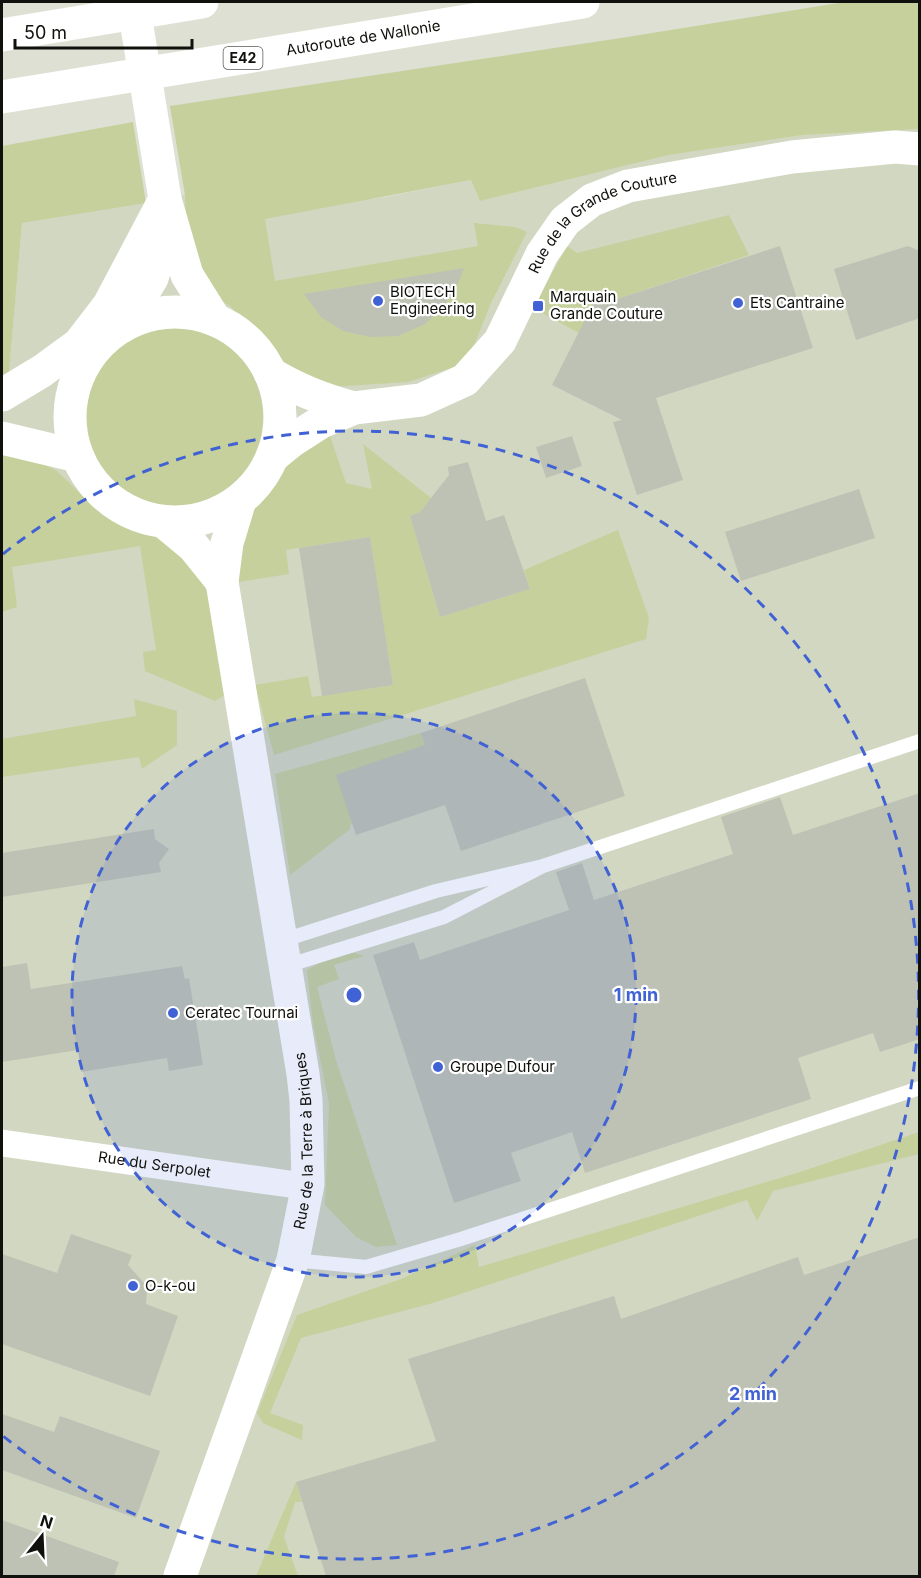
<svg xmlns="http://www.w3.org/2000/svg" width="921" height="1578" font-family="Inter,sans-serif">
<rect width="100%" height="100%" fill="#dde0d2"/>
<!-- built -->
<path fill="#d2d7c1" d="M 919,129 L 919,1576 L 2,1576 L 2,386 L 8,384 L 22,223 L 185,195 L 186,223 L 386,197 L 471,180 L 480,201 L 669,155 L 803,135 Z"/>
<!-- green -->
<path fill="#c5d09d" d="M 845,2 L 919,2 L 919,129 L 803,135 L 669,155 L 480,201 L 471,180 L 265,219 L 275,281 L 478,246 L 474,223 L 515,227 L 527,232 L 491,303 L 467,363 L 408,382 L 331,387 L 306,385 L 267,350 L 232,308 L 187,275 L 185,195 L 170,106 L 621,38 Z
M 133,122 L 146,203 L 22,223 L 8,384 L 2,386 L 2,146 Z
M 729,215 L 749,255 L 611,301 L 598,295 L 579,333 L 533,308 L 567,246 L 577,253 Z
M85 417a89 89 0 1 1 178 0a89 89 0 1 1-178 0Z
M 328,430 L 346,483 L 372,489 L 363,444 L 431,498 L 420,512 L 410,516 L 440,617 L 530,589 L 524,570 L 618,530 L 649,618 L 646,639 L 274,755 L 255,685 L 308,676 L 312,697 L 393,685 L 369,537 L 286,550 L 289,574 L 239,582 L 227,543 L 240,500 Z
M 2,456 L 17,456 L 39,461 L 57,471 L 95,508 L 161,539 L 189,562 L 208,592 L 228,693 L 215,701 L 145,671 L 143,652 L 156,650 L 140,546 L 12,567 L 17,607 L 2,612 Z
M 134,699 L 177,711 L 177,745 L 142,769 L 139,757 L 2,777 L 2,739 L 136,716 Z
M 421,733 L 425,745 L 352,822 L 349,830 L 290,875 L 275,774 Z
M 343,950 L 364,956 L 334,965 L 339,979 L 317,987 L 336,1060 L 397,1245 L 376,1247 L 356,1237 L 325,1205 L 329,1103 L 313,1024 L 307,970 Z
M 919,1132 L 919,1154 L 773,1191 L 757,1221 L 747,1200 L 433,1303 L 301,1338 L 270,1413 L 303,1425 L 302,1440 L 263,1423 L 257,1413 L 297,1315 L 401,1279 L 475,1245 L 479,1267 L 797,1173 Z
M 296,1482 L 302,1502 L 295,1502 L 284,1537 L 298,1576 L 256,1576 Z"/>
<!-- building -->
<path fill="#bec2b4" d="M 780,246 L 813,348 L 656,398 L 683,480 L 637,495 L 613,422 L 622,420 L 552,385 L 598,294 L 611,301 Z
M 908,246 L 920,251 L 920,318 L 856,340 L 834,269 Z
M 464,268 L 456,288 L 443,307 L 425,324 L 398,336 L 371,337 L 343,331 L 321,317 L 304,294 Z
M 572,436 L 582,466 L 546,478 L 536,447 Z
M 468,462 L 486,521 L 504,515 L 530,589 L 440,617 L 410,516 L 420,512 L 449,475 L 448,467 Z
M 859,489 L 875,538 L 741,581 L 725,532 Z
M 370,537 L 393,685 L 322,696 L 299,548 Z
M 585,678 L 625,796 L 461,851 L 445,805 L 356,835 L 336,775 L 425,745 L 421,733 Z
M 920,793 L 920,1039 L 880,1052 L 873,1033 L 798,1058 L 811,1099 L 585,1173 L 572,1132 L 511,1153 L 521,1181 L 454,1203 L 373,955 L 414,942 L 420,960 L 569,910 L 556,872 L 582,863 L 594,900 L 733,854 L 721,817 L 780,797 L 793,835 Z
M 154,829 L 155,839 L 169,849 L 159,863 L 161,872 L 2,897 L 2,853 Z
M 27,963 L 31,989 L 182,966 L 185,979 L 189,978 L 203,1065 L 169,1071 L 167,1058 L 81,1072 L 78,1050 L 2,1062 L 2,967 Z
M 71,1234 L 132,1255 L 128,1265 L 144,1283 L 147,1289 L 146,1304 L 178,1316 L 150,1396 L 2,1344 L 2,1254 L 57,1273 Z
M 920,1237 L 920,1576 L 326,1576 L 296,1482 L 436,1441 L 408,1359 L 614,1296 L 621,1319 L 798,1257 L 804,1275 Z
M 2,1414 L 54,1432 L 60,1416 L 160,1451 L 136,1518 L 2,1470 Z
M 2,1520 L 119,1562 L 114,1576 L 2,1576 Z"/>
<g fill="none" stroke-linecap="round" stroke-linejoin="round">
<!-- service -->
<path stroke="#fff" stroke-width="14" d="M 543,866 L 920,741
M 281,941 L 436,891 L 543,866 L 444,917 L 286,966
M 293,1260 L 366,1267 L 461,1239 L 920,1088"/>
<!-- minor -->
<path stroke="#fff" stroke-width="27" id="s1" d="M 2,1143 L 289,1184 L 308,1184"/>
<!-- tertiary -->
<g stroke="#fff" stroke-width="33">
<path d="M 270,373 C 297,390 324,400 354,408"/>
<path id="s2" d="M 272,457 L 293,440 L 321,422 L 354,408 L 421,400 L 465,380 L 500,341 L 542,254 L 565,221 L 592,200 L 628,186 L 792,157 L 895,147 L 920,149"/>
</g>
<!-- secondary -->
<g stroke="#fff" stroke-width="33">
<path d="M 133,2 L 165,199 L 187,275 L 215,320"/>
<circle cx="175" cy="417" r="105"/>
<path d="M 123,326 L 152,278 L 158,258 L 164,213"/>
<path d="M 164,522 L 193,546 L 222,582"/>
<path id="s3" d="M 180,1576 L 293,1260 L 308,1184 L 306,1100 L 303,1074 L 222,582 L 227,543 L 240,500"/>
</g>
<!-- motorway -->
<g stroke="#fff" stroke-width="33">
<path d="M 2,35 L 202,2"/>
<path id="s4" d="M 2,97 L 583,2"/>
<path d="M 2,395 L 42,371 L 79,344 L 109,305 L 165,199"/>
<path d="M 2,438 L 77,456"/>
</g>
</g>
<!-- distance rings -->
<circle cx="354" cy="995" r="282" fill="#4162d4" fill-opacity=".12"/>
<g fill="none" stroke="#4162d4" stroke-width="3" stroke-dasharray="10 8">
<circle cx="354" cy="995" r="282"/>
<path d="M3 554A564 564 0 1 1 3 1436"/>
</g>
<!-- markers -->
<g fill="#4162d4" stroke="#fff" stroke-width="2">
<circle cx="378" cy="301" r="6"/>
<circle cx="738" cy="303" r="6"/>
<rect x="532" y="300" width="12" height="12" rx="3"/>
<circle cx="173" cy="1013" r="6"/>
<circle cx="438" cy="1067" r="6"/>
<circle cx="133" cy="1286" r="6"/>
</g>
<g text-anchor="middle" stroke-width="4.5" stroke-linejoin="round" paint-order="stroke">
<!-- shield labels -->
<rect fill="#fff" stroke="#585855" stroke-width="1.5" x="223.5" y="47" width="39" height="22" rx="4.5"/>
<g font-size="14" font-weight="bold" fill="#10110c">
<text x="243" y="63">E42</text>
</g>
<!-- street labels -->
<g font-size="15" fill="#10110c" stroke="#fff">
<text dy="5" stroke="none"><textPath href="#s4" startOffset="366">Autoroute de Wallonie</textPath></text>
<text dy="5" stroke="none"><textPath href="#s2" startOffset="432">Rue de la Grande Couture</textPath></text>
<text dy="5" stroke="none"><textPath href="#s3" startOffset="456">Rue de la Terre à Briques</textPath></text>
<text dy="5" stroke="none"><textPath href="#s1" startOffset="154">Rue du Serpolet</textPath></text>
</g>
<!-- poi labels -->
<g font-size="15" fill="#10110c" stroke="#fff" text-anchor="start">
<text x="390" y="297">BIOTECH<tspan x="390" dy="17">Engineering</tspan></text>
<text x="550" y="302">Marquain<tspan x="550" dy="17">Grande Couture</tspan></text>
<text x="750" y="308">Ets Cantraine</text>
<text x="185" y="1018">Ceratec Tournai</text>
<text x="450" y="1072">Groupe Dufour</text>
<text x="145" y="1291">O-k-ou</text>
</g>
</g>
<circle cx="354" cy="995" r="9" fill="#4162d4" stroke="#fff" stroke-width="3"/>
<g font-size="18" text-anchor="middle" font-weight="bold" fill="#4162d4" stroke="#fff" stroke-width="4.5" stroke-linejoin="round" paint-order="stroke">
<text x="636" y="1001">1 min</text>
<text x="753" y="1400">2 min</text>
</g>
<!-- border -->
<rect width="921" height="1578" fill="none" stroke="#10110c" stroke-width="6"/>
<!-- north arrow -->
<g transform="translate(42 1536) rotate(18)" stroke="#ffffff" stroke-width="4.5" paint-order="stroke">
<path d="M0-4.5L10 22L0 15L-10 22Z" fill="#10110c"/>
<text y="-9" font-size="16" font-weight="bold" text-anchor="middle" fill="#10110c">N</text>
</g>
<!-- scale -->
<path d="M15 39v9h177v-9" fill="none" stroke="#10110c" stroke-width="3"/>
<text x="24" y="39" font-size="18" fill="#10110c" stroke="#ffffff" stroke-width="4.5" paint-order="stroke">50 m</text>
</svg>
